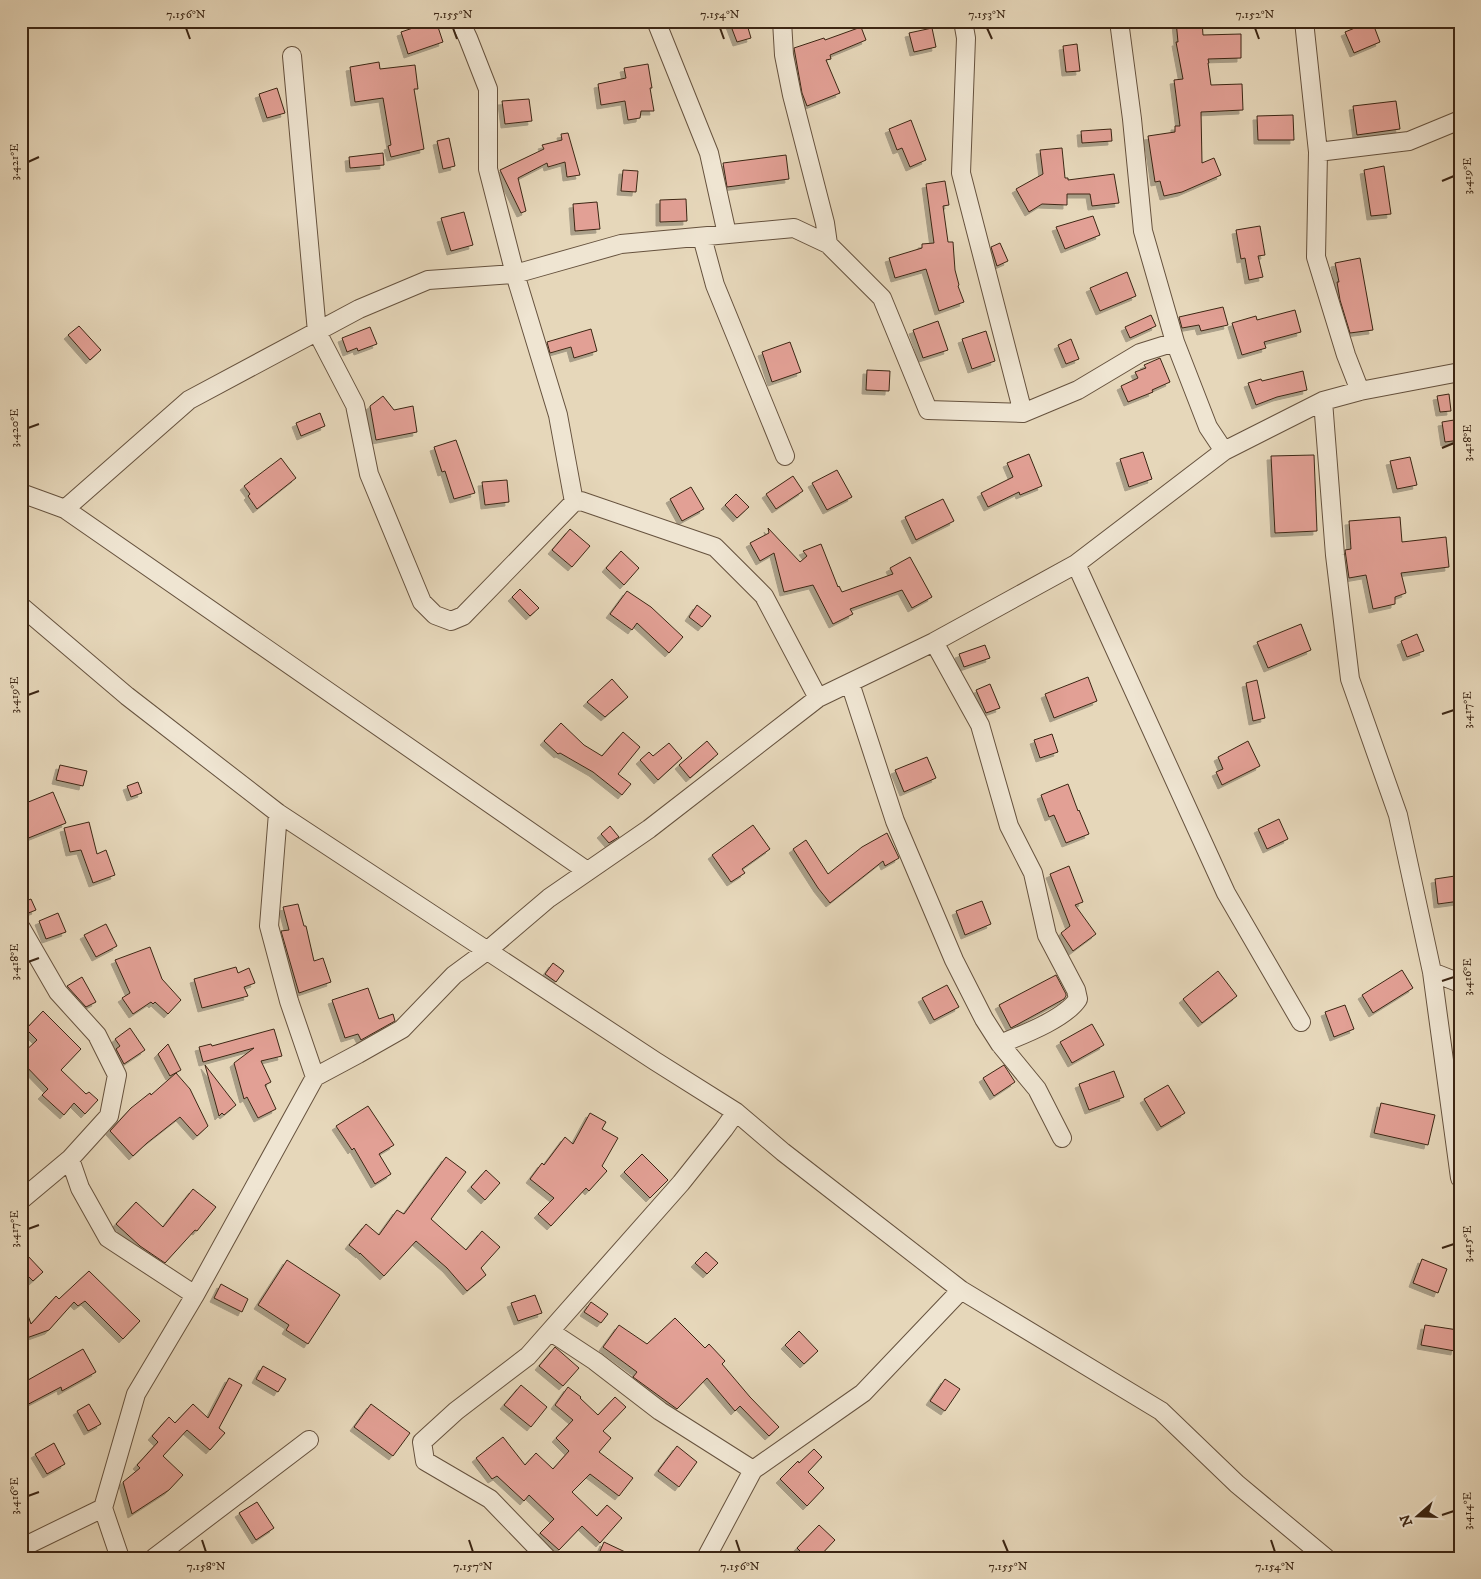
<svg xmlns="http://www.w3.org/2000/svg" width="1481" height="1579" font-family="'IM FELL DW Pica',serif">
<defs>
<filter id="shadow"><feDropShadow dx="-4" dy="4" stdDeviation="0" flood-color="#0004"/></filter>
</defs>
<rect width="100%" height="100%" fill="#e6d7ba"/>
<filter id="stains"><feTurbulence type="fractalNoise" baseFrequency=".004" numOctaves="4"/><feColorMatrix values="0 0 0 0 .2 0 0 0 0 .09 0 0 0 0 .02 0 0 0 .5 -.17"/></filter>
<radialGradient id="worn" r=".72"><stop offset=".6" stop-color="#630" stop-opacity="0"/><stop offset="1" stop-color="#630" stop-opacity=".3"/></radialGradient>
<!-- building -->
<path fill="#e2a095" stroke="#3c2614" filter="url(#shadow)" d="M 434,21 L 436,21 L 443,42 L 408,54 L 401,32 Z
M 729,21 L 746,21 L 751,38 L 737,42 Z
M 1176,21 L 1202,21 L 1203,35 L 1241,34 L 1241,58 L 1208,59 L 1209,63 L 1208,63 L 1211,85 L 1242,84 L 1243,110 L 1201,112 L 1202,163 L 1214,158 L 1221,175 L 1182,192 L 1164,196 L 1160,181 L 1155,182 L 1148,136 L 1175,132 L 1175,126 L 1180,126 L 1174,80 L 1183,79 L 1176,42 L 1178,42 Z
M 1372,21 L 1380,42 L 1354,53 L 1345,32 Z
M 861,27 L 866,40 L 830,55 L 831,59 L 826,60 L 840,93 L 807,106 L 802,93 L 794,48 L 824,38 L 825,40 Z
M 932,28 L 936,47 L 914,52 L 909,33 Z
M 1077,44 L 1080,71 L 1066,72 L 1063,46 Z
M 379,62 L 380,69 L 415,65 L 418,89 L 414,89 L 424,149 L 391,157 L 388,146 L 391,145 L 383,98 L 355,102 L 350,67 Z
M 648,64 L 652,88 L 650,88 L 654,111 L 641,111 L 640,118 L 628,120 L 625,101 L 601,105 L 598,84 L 626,78 L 624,68 Z
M 277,88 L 285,113 L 267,118 L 259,94 Z
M 529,99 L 532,121 L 505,124 L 502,101 Z
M 1396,101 L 1400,129 L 1357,135 L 1353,106 Z
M 1293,115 L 1294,140 L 1258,140 L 1257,116 Z
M 911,120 L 926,160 L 910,167 L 902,148 L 897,150 L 889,129 Z
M 1111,129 L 1112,141 L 1082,143 L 1081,131 Z
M 568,133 L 580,175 L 567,177 L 565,162 L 548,167 L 547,163 L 518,178 L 526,211 L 521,213 L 500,170 L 544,149 L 542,145 L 562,140 L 561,134 Z
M 449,138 L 455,166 L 443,169 L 437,141 Z
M 1062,148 L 1065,178 L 1068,178 L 1068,180 L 1114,174 L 1119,203 L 1092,206 L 1090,194 L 1067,194 L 1067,205 L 1042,204 L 1029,212 L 1016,189 L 1043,174 L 1040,150 Z
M 383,153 L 384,165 L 350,168 L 349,157 Z
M 786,155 L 789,179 L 727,187 L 723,163 Z
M 1384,166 L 1391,214 L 1371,216 L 1364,170 Z
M 623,170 L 638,171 L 636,192 L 621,191 Z
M 945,181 L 949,205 L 943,206 L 948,242 L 953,242 L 955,270 L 959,285 L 958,286 L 964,302 L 939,311 L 926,269 L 895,278 L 889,258 L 922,248 L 922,244 L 934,243 L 926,184 Z
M 686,199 L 687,221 L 660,222 L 660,200 Z
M 597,202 L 600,229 L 575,231 L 573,204 Z
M 464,212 L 473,245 L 451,251 L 441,218 Z
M 1093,216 L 1100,235 L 1065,249 L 1056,227 Z
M 1260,226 L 1265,255 L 1258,256 L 1263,277 L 1249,280 L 1245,258 L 1241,259 L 1236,230 Z
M 1000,243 L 1008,261 L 997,266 L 991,247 Z
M 1360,258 L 1373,330 L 1350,333 L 1340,300 L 1337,282 L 1339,282 L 1335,263 Z
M 1127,272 L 1136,296 L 1100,311 L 1090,288 Z
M 1223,307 L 1228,325 L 1201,331 L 1199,325 L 1182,328 L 1179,317 Z
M 1295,310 L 1301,332 L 1264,342 L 1266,348 L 1242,355 L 1232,323 L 1256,316 L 1257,320 Z
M 1151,315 L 1156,326 L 1130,338 L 1125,327 Z
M 938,321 L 948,350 L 923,358 L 913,330 Z
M 79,326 L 101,350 L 90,360 L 68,335 Z
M 370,327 L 377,344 L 358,351 L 357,348 L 347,352 L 342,338 Z
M 591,329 L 597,351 L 574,358 L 571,347 L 550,353 L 547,342 Z
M 986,331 L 995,361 L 972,369 L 962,339 Z
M 1071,339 L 1079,359 L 1066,364 L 1058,345 Z
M 790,342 L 801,372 L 772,382 L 762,352 Z
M 1160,358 L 1170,382 L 1152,390 L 1153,392 L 1128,402 L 1121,386 L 1138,378 L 1135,372 L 1146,368 L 1144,365 Z
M 867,370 L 890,371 L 889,391 L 866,390 Z
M 1303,371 L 1307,390 L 1277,397 L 1256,405 L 1248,383 L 1261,379 L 1262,381 Z
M 1449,394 L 1451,411 L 1440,412 L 1437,396 Z
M 383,396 L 394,410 L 413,406 L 417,432 L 376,440 L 370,406 Z
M 320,413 L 325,426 L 301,436 L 296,423 Z
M 1460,419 L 1460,440 L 1445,442 L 1442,422 Z
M 456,440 L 475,493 L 454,499 L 445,471 L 442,472 L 434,447 Z
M 1143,452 L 1152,479 L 1129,487 L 1120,459 Z
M 1029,454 L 1042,486 L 1020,495 L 1019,492 L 988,507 L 981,493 L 1013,477 L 1007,463 Z
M 1314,455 L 1317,531 L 1275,533 L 1271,456 Z
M 1410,457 L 1417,485 L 1397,489 L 1390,461 Z
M 281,458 L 296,478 L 257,509 L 248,496 L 250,494 L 244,486 Z
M 837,470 L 852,497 L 827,510 L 812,483 Z
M 793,476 L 803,491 L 776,509 L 766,494 Z
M 507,480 L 509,502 L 485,505 L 482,482 Z
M 691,487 L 704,509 L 682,521 L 670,499 Z
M 736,494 L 749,507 L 737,518 L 725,505 Z
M 943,499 L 954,521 L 916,540 L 905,517 Z
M 1400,517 L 1402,542 L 1446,537 L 1449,567 L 1401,573 L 1406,593 L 1395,597 L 1395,604 L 1373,609 L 1366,575 L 1349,578 L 1345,550 L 1351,549 L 1349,521 Z
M 768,528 L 800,562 L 807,556 L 803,551 L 821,544 L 838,587 L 839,586 L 842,592 L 893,574 L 890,568 L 910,557 L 932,597 L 912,608 L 902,590 L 850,609 L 853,614 L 833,624 L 813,585 L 784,592 L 774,553 L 760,561 L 750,543 L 769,533 Z
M 570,529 L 590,546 L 572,567 L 552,550 Z
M 621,551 L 639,568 L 624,585 L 606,568 Z
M 520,589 L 539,608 L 530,616 L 512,597 Z
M 627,591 L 651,607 L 683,637 L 669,653 L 637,623 L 632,630 L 610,614 Z
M 697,605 L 711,616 L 702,627 L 689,617 Z
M 1301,624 L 1311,650 L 1268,668 L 1257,642 Z
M 1417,634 L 1424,651 L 1407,657 L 1401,641 Z
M 985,645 L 990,658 L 964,667 L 959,654 Z
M 1088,677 L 1097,701 L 1054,718 L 1045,694 Z
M 612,679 L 628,697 L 605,717 L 587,702 Z
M 1257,680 L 1265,718 L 1253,721 L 1246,683 Z
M 990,684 L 1000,708 L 986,713 L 976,690 Z
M 561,723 L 584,745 L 602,756 L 623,732 L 640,747 L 618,774 L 631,784 L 622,795 L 593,772 L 560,753 L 558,754 L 544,741 Z
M 1052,734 L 1058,752 L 1040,758 L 1034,740 Z
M 707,741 L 718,754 L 690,778 L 679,765 Z
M 1248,741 L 1260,766 L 1222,785 L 1216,772 L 1223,769 L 1218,757 Z
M 669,743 L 682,758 L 658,780 L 640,760 L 649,752 L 653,756 Z
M 927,757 L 936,778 L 904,792 L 895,770 Z
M 60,765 L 87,771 L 83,786 L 56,780 Z
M 138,782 L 142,793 L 131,797 L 127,786 Z
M 1068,784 L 1078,811 L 1079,810 L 1089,834 L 1066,843 L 1054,815 L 1049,817 L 1041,795 Z
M 53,792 L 66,823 L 21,841 L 21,805 Z
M 1279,819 L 1288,839 L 1267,849 L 1258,829 Z
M 89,822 L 97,854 L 106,850 L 115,875 L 93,883 L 81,850 L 70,852 L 64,828 Z
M 753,825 L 770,849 L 742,869 L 745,873 L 731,882 L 712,855 Z
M 610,826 L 619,837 L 609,843 L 601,834 Z
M 887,833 L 899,858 L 885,866 L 883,861 L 830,903 L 818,888 L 793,849 L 806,840 L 828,874 L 862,847 Z
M 1069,866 L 1083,902 L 1075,905 L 1096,934 L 1073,951 L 1061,933 L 1070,926 L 1050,874 Z
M 1455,876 L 1460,876 L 1460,901 L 1438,904 L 1435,879 Z
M 31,899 L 36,910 L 21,916 L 21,903 Z
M 982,901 L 991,924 L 965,935 L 956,911 Z
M 298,904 L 304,926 L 306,926 L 314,961 L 323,958 L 331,982 L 299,993 L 281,931 L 289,930 L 283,907 Z
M 58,913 L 66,932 L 46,939 L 39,921 Z
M 106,924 L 117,946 L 96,957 L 84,935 Z
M 150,947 L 162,979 L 181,1000 L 168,1014 L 155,1002 L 153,1004 L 151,1002 L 133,1014 L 122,998 L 130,993 L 115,960 Z
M 553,963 L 564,971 L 556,982 L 545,974 Z
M 236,967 L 238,973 L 249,968 L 255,983 L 244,987 L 248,996 L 202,1008 L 194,979 Z
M 1402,970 L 1413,988 L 1373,1013 L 1362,995 Z
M 1218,971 L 1237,996 L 1202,1023 L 1183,999 Z
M 1056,975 L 1066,994 L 1066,996 L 1064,999 L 1011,1028 L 999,1005 Z
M 82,977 L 96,1002 L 86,1007 L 67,986 Z
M 947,985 L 959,1007 L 934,1020 L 922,998 Z
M 368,988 L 379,1019 L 393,1014 L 395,1021 L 361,1040 L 358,1034 L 345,1038 L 332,1000 Z
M 1345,1005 L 1354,1029 L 1334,1037 L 1325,1012 Z
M 43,1011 L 81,1049 L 61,1070 L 86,1094 L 89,1092 L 98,1100 L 85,1114 L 74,1103 L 64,1115 L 42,1095 L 48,1089 L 21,1061 L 21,1055 L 37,1040 L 26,1029 Z
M 1092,1024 L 1104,1045 L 1072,1063 L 1060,1042 Z
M 130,1028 L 145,1050 L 124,1064 L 116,1049 L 120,1046 L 115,1039 Z
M 274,1029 L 282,1056 L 261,1061 L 271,1082 L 265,1085 L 276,1109 L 258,1118 L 247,1097 L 244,1099 L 234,1063 L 254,1048 L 203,1062 L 199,1047 L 211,1044 L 212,1046 Z
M 168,1044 L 181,1070 L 170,1076 L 158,1054 Z
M 205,1065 L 236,1105 L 224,1115 L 222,1113 L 219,1116 Z
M 1004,1065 L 1015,1082 L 994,1096 L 983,1078 Z
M 1114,1071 L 1124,1097 L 1089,1110 L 1079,1084 Z
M 176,1073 L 190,1089 L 208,1126 L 197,1136 L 180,1117 L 147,1143 L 133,1156 L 110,1131 L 131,1108 L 150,1093 L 151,1095 Z
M 1168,1085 L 1185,1113 L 1161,1127 L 1144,1099 Z
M 1381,1103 L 1435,1115 L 1428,1145 L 1374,1133 Z
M 368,1106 L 394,1145 L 379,1154 L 391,1174 L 375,1184 L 354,1148 L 352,1150 L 336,1126 Z
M 590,1113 L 606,1122 L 602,1129 L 618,1138 L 602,1166 L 607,1171 L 589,1191 L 586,1188 L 551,1226 L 538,1214 L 554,1198 L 530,1179 L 542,1163 L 544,1165 L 565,1137 L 573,1144 Z
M 642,1154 L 668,1180 L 650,1198 L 624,1172 Z
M 446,1157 L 466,1172 L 431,1219 L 466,1250 L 482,1231 L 500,1247 L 481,1268 L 486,1275 L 467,1291 L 447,1268 L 416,1241 L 384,1276 L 360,1253 L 360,1254 L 349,1245 L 366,1224 L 379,1235 L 397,1210 L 404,1214 Z
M 486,1170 L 500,1183 L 485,1200 L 471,1187 Z
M 193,1189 L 216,1207 L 197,1231 L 195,1230 L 165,1263 L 140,1246 L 116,1224 L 136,1202 L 163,1227 Z
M 706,1252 L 718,1263 L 707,1274 L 695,1263 Z
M 27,1255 L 43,1272 L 33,1281 L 21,1269 L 21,1261 Z
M 1422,1259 L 1447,1269 L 1438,1293 L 1413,1283 Z
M 287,1260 L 340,1295 L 308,1344 L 286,1330 L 289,1325 L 258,1305 Z
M 89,1271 L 140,1321 L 123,1339 L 85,1301 L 78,1306 L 74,1302 L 49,1330 L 21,1340 L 21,1302 L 23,1301 L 31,1324 L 56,1296 L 59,1299 Z
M 221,1284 L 248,1299 L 242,1312 L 214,1298 Z
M 535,1295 L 542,1313 L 518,1321 L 511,1303 Z
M 591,1302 L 608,1314 L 601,1323 L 584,1312 Z
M 675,1318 L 705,1348 L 709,1344 L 725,1361 L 722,1364 L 750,1397 L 779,1427 L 769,1436 L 740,1406 L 735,1411 L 707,1378 L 677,1409 L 633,1377 L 637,1372 L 603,1347 L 619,1325 L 647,1344 Z
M 1425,1325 L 1458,1330 L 1455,1351 L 1421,1345 Z
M 799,1331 L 818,1351 L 804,1364 L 785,1345 Z
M 555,1347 L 579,1368 L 563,1386 L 539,1366 Z
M 83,1349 L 96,1372 L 62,1391 L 61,1387 L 21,1408 L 21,1384 Z
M 263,1366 L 286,1379 L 278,1392 L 256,1379 Z
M 229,1378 L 242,1385 L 219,1428 L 225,1433 L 210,1450 L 187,1430 L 163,1456 L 183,1475 L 169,1490 L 132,1514 L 123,1482 L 140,1468 L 137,1465 L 158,1442 L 152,1436 L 169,1417 L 175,1423 L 193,1404 L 208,1418 Z
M 945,1379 L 960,1389 L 945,1411 L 930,1401 Z
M 521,1385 L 547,1407 L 531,1427 L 504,1405 Z
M 568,1387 L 581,1397 L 580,1398 L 598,1415 L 615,1397 L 626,1407 L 603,1431 L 611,1438 L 599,1452 L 633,1478 L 619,1496 L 590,1474 L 572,1492 L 597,1516 L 607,1505 L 622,1518 L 600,1543 L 582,1526 L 559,1550 L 540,1533 L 554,1519 L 529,1495 L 524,1501 L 497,1476 L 492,1479 L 476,1458 L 503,1437 L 525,1465 L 536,1453 L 553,1469 L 569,1451 L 556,1438 L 573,1420 L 555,1405 Z
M 89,1404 L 101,1424 L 88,1431 L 77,1411 Z
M 371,1404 L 410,1433 L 393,1456 L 354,1427 Z
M 54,1443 L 65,1464 L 47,1474 L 35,1454 Z
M 677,1446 L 697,1462 L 679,1487 L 658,1471 Z
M 814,1449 L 822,1457 L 808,1472 L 824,1488 L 807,1506 L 780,1479 L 798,1461 L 799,1463 Z
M 257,1502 L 274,1528 L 256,1540 L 239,1513 Z
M 819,1525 L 835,1540 L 818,1558 L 807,1558 L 797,1548 Z
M 604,1542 L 638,1558 L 597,1558 Z"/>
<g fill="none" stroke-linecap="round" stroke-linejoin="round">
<!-- minor casing -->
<g stroke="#66523e" stroke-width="20">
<path id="minor" d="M 460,21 L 468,38 L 488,89 L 488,169 L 515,274 L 558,415 L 574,502
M 656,21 L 709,153 L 727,234
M 782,21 L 784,55 L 792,95 L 825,223 L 828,244 L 882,298 L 928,410 L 1023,413
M 963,21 L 966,38 L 961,173 L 1023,413 L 1078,390 L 1140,353 L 1175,342
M 1119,21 L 1132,119 L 1143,231 L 1175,342 L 1208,427 L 1224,451
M 1304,21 L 1318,152 L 1316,257 L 1346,355 L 1360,391
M 292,56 L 317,332 L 355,405 L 369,474 L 422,602 L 435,615 L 451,621 L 463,616 L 574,502 L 581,501 L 715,547 L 764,596 L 818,698
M 1318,152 L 1409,141 L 1460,120
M 702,237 L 715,285 L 785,456
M 1323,401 L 1335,555 L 1350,679 L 1398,815 L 1432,972 L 1460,1178
M 21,493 L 65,509 L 587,871
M 65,509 L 189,400 L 359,309 L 428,280 L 515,274 L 621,244 L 794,228 L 828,244
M 1076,564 L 1226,893 L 1301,1022
M 21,606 L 127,696 L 278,813 L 655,1061 L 736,1112 L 783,1152 L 961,1290 L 1161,1411 L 1237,1484 L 1326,1558
M 934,642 L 980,725 L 1009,826 L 1033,873 L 1047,935 L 1076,990 L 1078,999 C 1065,1019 1022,1035 1000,1044
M 850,683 L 895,821 L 954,960 L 984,1019 L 1000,1044 L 1037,1089 L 1062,1138
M 278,813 L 269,926 L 289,1001 L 315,1077
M 21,928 L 58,992 L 97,1035 L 117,1075 L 109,1116 L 70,1159 L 80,1188 L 108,1238 L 195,1295
M 1432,972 L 1460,983
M 21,1200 L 70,1159
M 551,1332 L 595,1361 L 660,1411 L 753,1470
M 21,1548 L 103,1508
M 120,1558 L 103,1508 L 136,1394 L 195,1295 L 315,1077 L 358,1054 L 402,1029 L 454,975 L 488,950 L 549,898 L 649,829 L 818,698 L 934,642 L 1076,564 L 1224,451 L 1323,401 L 1360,391 L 1460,372
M 154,1558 L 309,1440
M 547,1558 L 490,1499 L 425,1461 L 422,1442 L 456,1411 L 528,1356 L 681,1183 L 724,1129 L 736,1112
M 706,1558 L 753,1470 L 863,1393 L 961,1290"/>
</g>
<!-- minor -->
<use href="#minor" stroke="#efe5d2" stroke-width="18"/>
</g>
<!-- ticks -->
<path fill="none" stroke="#3c2614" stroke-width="2" d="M 186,28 L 190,39M 453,28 L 457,39M 720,28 L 724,39M 987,28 L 992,39M 1255,28 L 1259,39M 28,162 L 39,157M 1442,181 L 1454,176M 28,428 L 39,424M 1442,448 L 1454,443M 28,695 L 39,691M 1442,714 L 1454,710M 28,962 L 39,958M 1442,981 L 1454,977M 28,1229 L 39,1225M 1442,1248 L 1454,1244M 28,1496 L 39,1492M 1442,1515 L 1454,1511M 202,1540 L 206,1552M 469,1540 L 473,1552M 736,1540 L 740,1552M 1003,1540 L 1008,1552M 1271,1540 L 1275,1552"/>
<!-- margin -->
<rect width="1481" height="1579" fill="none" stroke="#e6d7ba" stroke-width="55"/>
<!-- north arrow -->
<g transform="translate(1418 1516) rotate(250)" stroke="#efe5d2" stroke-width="4" paint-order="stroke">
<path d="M0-4L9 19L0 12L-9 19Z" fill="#3c2614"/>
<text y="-8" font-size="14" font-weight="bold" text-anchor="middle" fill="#3c2614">N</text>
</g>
<rect x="28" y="28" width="1426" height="1524" fill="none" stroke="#3c2614" stroke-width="2"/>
<g font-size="12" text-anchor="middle" fill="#3c2614">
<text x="186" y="18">7.156°N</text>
<text x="453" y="18">7.155°N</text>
<text x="720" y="18">7.154°N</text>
<text x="987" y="18">7.153°N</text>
<text x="1255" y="18">7.152°N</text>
<text transform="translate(14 162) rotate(-90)" y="4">3.421°E</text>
<text transform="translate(1467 176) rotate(-90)" y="4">3.419°E</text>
<text transform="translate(14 428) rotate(-90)" y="4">3.420°E</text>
<text transform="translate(1467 443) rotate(-90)" y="4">3.418°E</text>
<text transform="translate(14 695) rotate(-90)" y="4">3.419°E</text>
<text transform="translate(1467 710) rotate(-90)" y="4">3.417°E</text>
<text transform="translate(14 962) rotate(-90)" y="4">3.418°E</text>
<text transform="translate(1467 977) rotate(-90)" y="4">3.416°E</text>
<text transform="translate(14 1229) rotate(-90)" y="4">3.417°E</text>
<text transform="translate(1467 1244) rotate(-90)" y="4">3.415°E</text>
<text transform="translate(14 1496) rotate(-90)" y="4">3.416°E</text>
<text transform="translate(1467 1511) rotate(-90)" y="4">3.414°E</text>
<text x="206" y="1570">7.158°N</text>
<text x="473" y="1570">7.157°N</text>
<text x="740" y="1570">7.156°N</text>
<text x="1008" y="1570">7.155°N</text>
<text x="1275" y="1570">7.154°N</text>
</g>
<rect width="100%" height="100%" filter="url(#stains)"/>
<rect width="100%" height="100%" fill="url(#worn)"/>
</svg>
